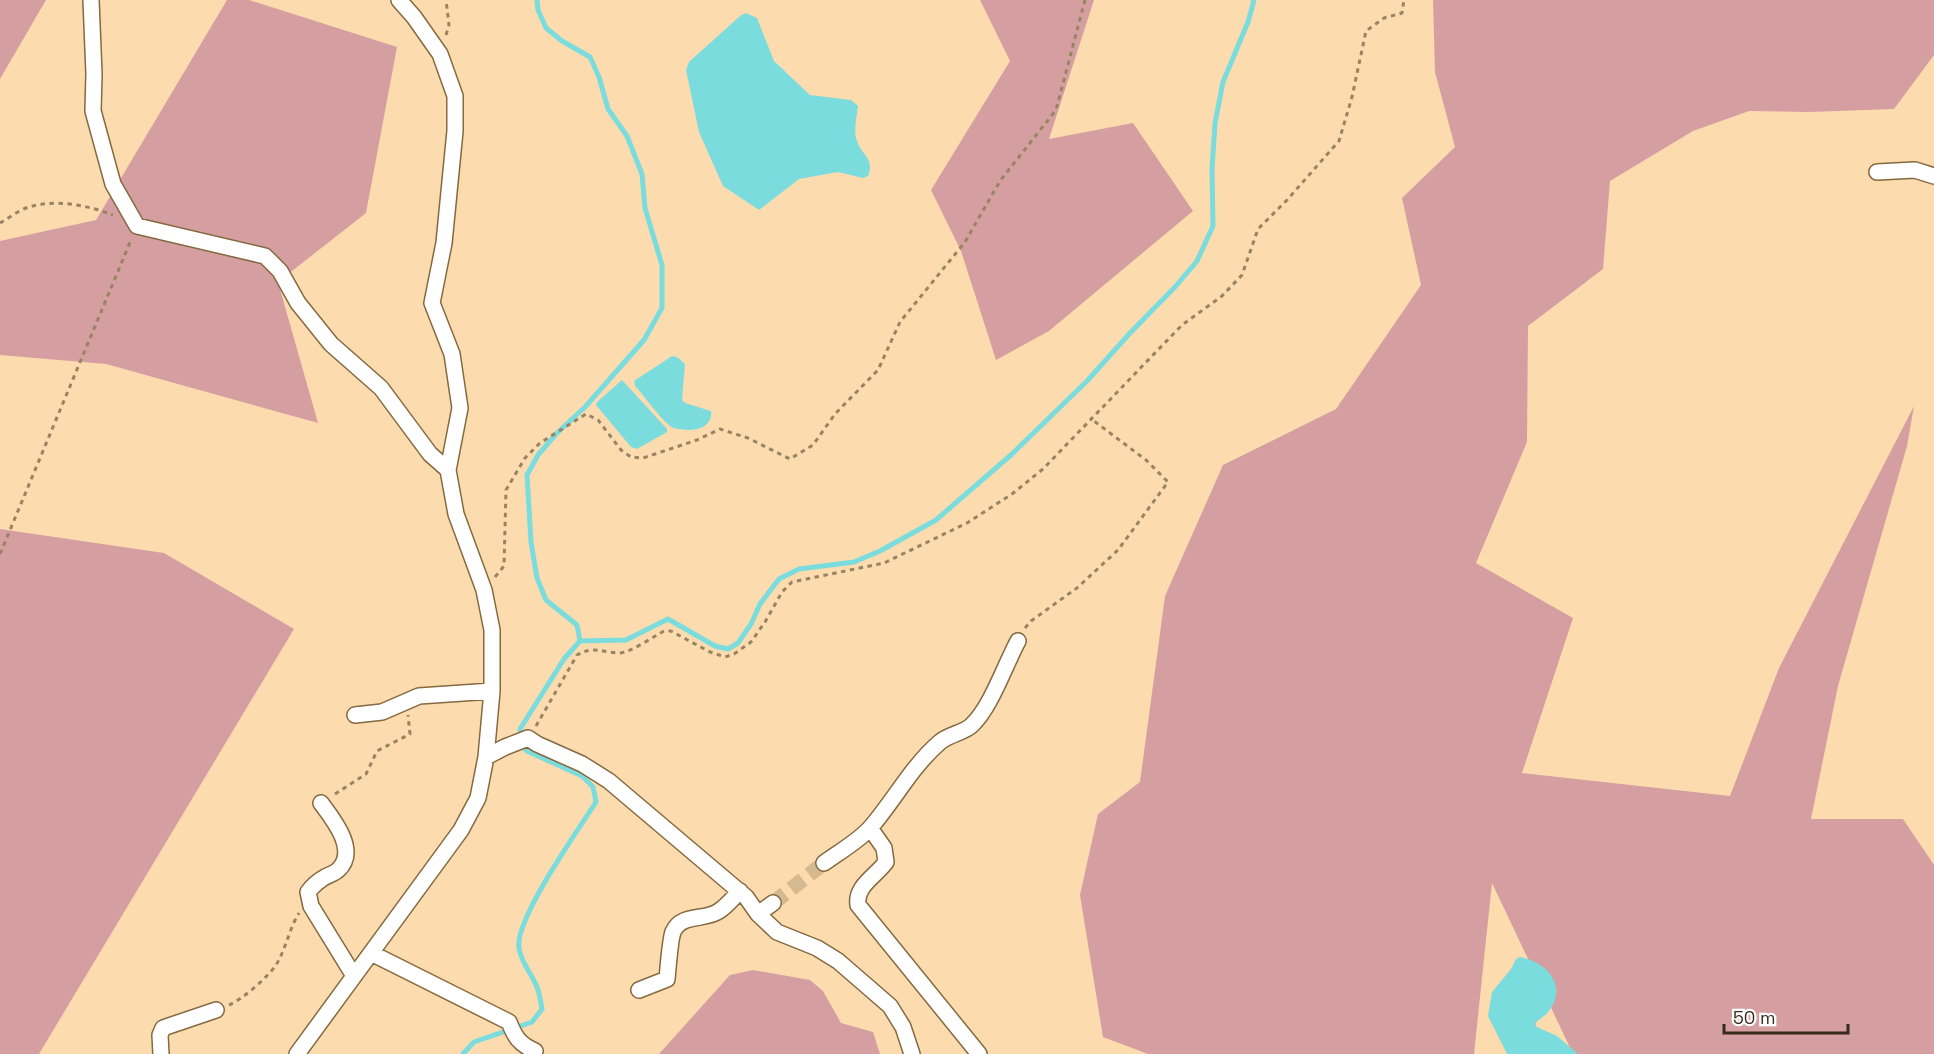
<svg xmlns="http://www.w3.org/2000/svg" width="1934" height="1054" font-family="'Space Grotesk',sans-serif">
<rect width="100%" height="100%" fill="#fcdcaf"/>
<!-- green -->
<path fill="#d59fa1" d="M 0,0 L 46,0 L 0,79 Z
M 227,0 L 249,0 L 397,47 L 366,213 L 278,282 L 318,423 L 106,364 L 0,355 L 0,241 L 96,220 Z
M 980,0 L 1094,0 L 1049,139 L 1133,123 L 1193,211 L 1049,331 L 996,360 L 961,251 L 931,190 L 1010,61 Z
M 1433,0 L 1934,0 L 1934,55 L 1894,109 L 1809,112 L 1749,111 L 1693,131 L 1610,181 L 1603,269 L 1528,326 L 1527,442 L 1476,563 L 1573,618 L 1522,773 L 1730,796 L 1779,668 L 1914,406 L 1907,446 L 1838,686 L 1811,819 L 1903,819 L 1934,865 L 1934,1054 L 1573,1054 L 1492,883 L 1474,1054 L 1148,1054 L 1103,1037 L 1080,895 L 1098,814 L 1140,782 L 1165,596 L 1223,465 L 1336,409 L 1421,285 L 1402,198 L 1455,147 L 1435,72 Z
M 0,529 L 164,553 L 294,629 L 39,1054 L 0,1054 Z
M 753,970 L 810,980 L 823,991 L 841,1023 L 873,1032 L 880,1054 L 659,1054 L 730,975 Z"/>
<!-- water -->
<path fill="#7bdcdd" d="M 746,13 L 757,18 L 774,61 L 810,95 L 851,100 L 858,106 C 857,115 853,132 857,141 C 862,156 875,158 868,176 L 863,178 L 838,172 L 799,179 L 759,210 L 723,186 L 699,132 L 686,70 L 689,62 L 740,16 Z
M 672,356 L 677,357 L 685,364 L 682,400 L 685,403 L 711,411 C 712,418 709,423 703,427 C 696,431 678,431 670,426 C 660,418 645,397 635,386 L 634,381 Z
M 622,380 L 667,429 L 667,432 L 637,449 L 631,447 L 596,405 L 597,402 Z
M 1520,957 C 1547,962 1568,985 1549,1011 C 1545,1017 1539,1018 1535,1024 L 1537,1027 L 1557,1036 L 1578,1054 L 1507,1054 L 1488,1016 L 1492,992 L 1511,969 L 1516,959 Z"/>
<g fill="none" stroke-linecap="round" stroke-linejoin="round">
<!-- stream -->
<path stroke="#7bdcdd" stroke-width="5" d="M 537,0 L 538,10 L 546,28 L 562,41 L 590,57 L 599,77 L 608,109 L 627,136 L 642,174 L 645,208 L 662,265 L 662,308 L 644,340 L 585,407 L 556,434 L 538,455 L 527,475 L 531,542 L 537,578 L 546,600 L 577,625 L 580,641
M 463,1054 L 474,1042 L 532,1022 L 542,1009 C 541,1003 540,996 538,990 C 534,976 521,964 519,948 C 514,920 579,829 596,802 L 593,787 L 582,776 L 527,751 L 522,746 L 520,729 L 564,659 L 580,641 L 626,640 L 668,619 L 715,646 L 728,649 L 738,643 L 751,624 L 760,604 L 779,579 L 799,569 L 854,562 L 880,551 L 936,520 L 1012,454 L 1087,381 L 1130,333 L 1175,287 L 1197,261 L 1213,226 L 1212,169 L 1215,123 L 1223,82 L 1248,22 L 1254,0"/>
<!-- minor-tunnel -->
<path stroke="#d5b991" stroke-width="15" stroke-dasharray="15 8" stroke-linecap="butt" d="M 773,903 L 824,863"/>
<!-- minor casing -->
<g stroke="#85693f" stroke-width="18">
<path id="minor" d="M 91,0 L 94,74 L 93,111 L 113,184 L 137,226 L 265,256 L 280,271 L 298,303 L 331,344 L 381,388 L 430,454 L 448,470
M 1877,172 L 1915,170 L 1934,176
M 355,715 L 382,712 L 419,696 L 492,691
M 486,757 L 505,747 L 528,738 L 537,744 L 582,764 L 609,781 L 746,897 L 758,914 L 777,932 L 817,948 L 838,961 L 890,1006 L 903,1027 L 912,1054
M 321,803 C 333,819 359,851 338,870 C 334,874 327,875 322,879 C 317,882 312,887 308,892 L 311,906 L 354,976
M 870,828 L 884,848 L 886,862 C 876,876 855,886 858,905 L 979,1054
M 824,863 C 839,852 859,841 871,827 C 895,799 912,766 940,742 C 949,734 964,733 972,725 C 991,707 1005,665 1018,641
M 758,914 L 773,903
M 371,953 L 509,1022 C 515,1037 519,1044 535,1051
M 639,990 L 667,979 C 668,969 670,940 673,932 C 681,913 705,921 719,911 C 727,906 733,898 740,891
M 161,1054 L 160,1035 L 163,1028 L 216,1010
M 297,1054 L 461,830 L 478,798 L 486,757 L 492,691 L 492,630 L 484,590 L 456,514 L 448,470 L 460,408 L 452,354 L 432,303 L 444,243 L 455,131 L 455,96 L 440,54 L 414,17 L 399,0"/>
</g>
<!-- path -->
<path stroke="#988363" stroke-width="3" stroke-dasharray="4.5 4.5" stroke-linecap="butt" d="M 446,35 L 449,25 L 446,0
M 0,223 C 9,218 19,210 29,207 C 56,199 87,205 113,215
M 0,554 L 131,240
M 495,577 L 504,566 L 506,490 L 525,458 L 540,443 L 586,414 L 598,420 L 621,450 L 631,457 L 643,458 L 697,440 L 720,429 L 748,438 L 790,459 L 813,445 L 835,414 L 878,370 L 900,322 L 965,242 L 1000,181 L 1056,110 L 1085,0
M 1025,628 L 1031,621 L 1077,588 L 1118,550 L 1168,482 L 1146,460 L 1090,418
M 536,726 L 577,655 C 595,645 602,653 620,653 C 631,652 653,637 664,631 L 671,631 L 710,652 L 725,657 L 734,654 L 751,642 L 765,622 L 782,592 L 792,582 L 884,563 L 967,523 L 1012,494 L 1043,469 L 1182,325 L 1222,296 L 1242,275 L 1258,229 L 1287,200 L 1339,141 L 1352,97 L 1366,31 L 1384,18 L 1402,13 L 1404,0
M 335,794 L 366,774 L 377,751 L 410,734 L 408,715
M 229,1005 C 243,999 267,978 276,965 C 286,949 289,929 299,913"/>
<!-- minor -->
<use href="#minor" stroke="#fff" stroke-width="15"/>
</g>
<!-- scale -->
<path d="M1724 1024v9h124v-9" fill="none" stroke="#372b19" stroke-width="3"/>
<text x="1733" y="1024" font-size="18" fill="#372b19" stroke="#ffffff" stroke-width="4.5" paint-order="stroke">50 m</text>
</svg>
